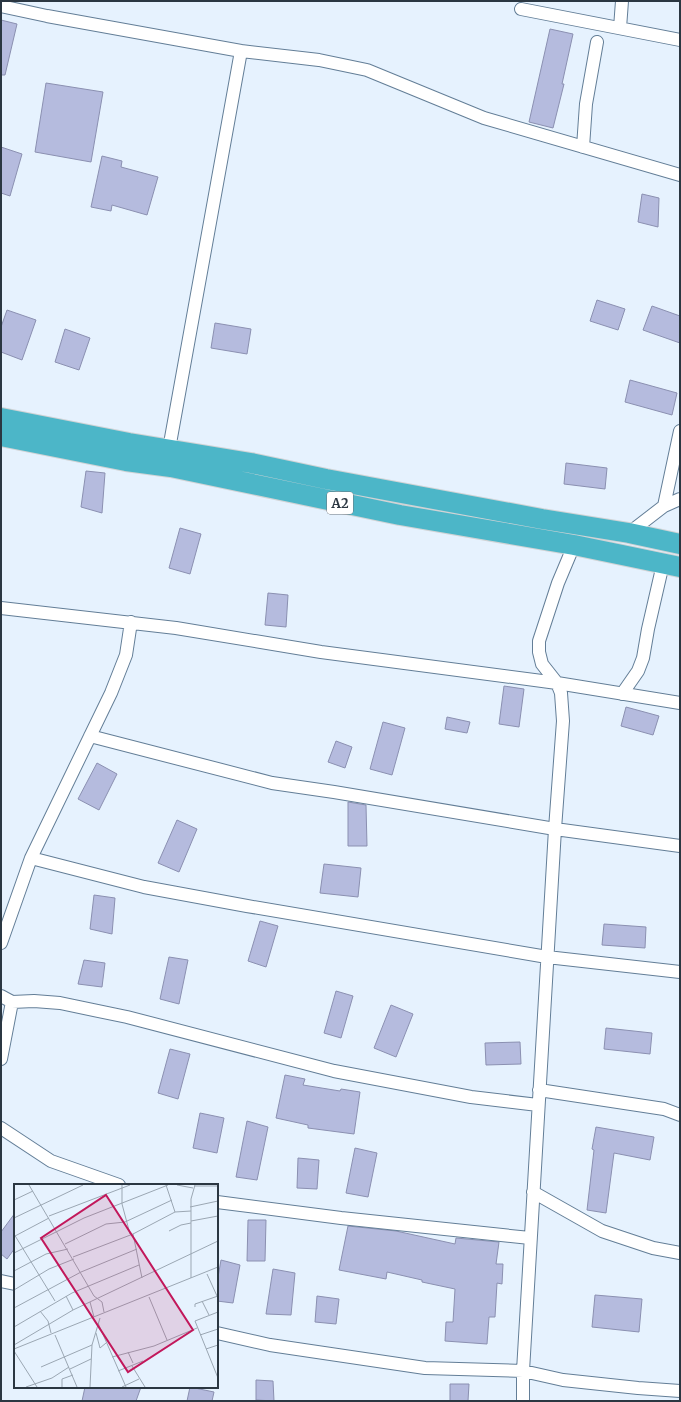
<svg xmlns="http://www.w3.org/2000/svg" width="681" height="1402" font-family="Merriweather,serif">
<rect width="100%" height="100%" fill="#e6f2fe"/>
<!-- building -->
<path fill="#b5bbde" stroke="#8b90b1" d="M 1,20 L 17,24 L 5,75 L 1,75 Z
M 550,29 L 573,34 L 562,84 L 564,84 L 553,128 L 529,122 Z
M 46,83 L 103,92 L 91,162 L 35,152 Z
M 1,147 L 22,154 L 10,196 L 1,193 Z
M 102,156 L 122,161 L 121,167 L 158,177 L 147,215 L 112,205 L 111,211 L 91,207 Z
M 642,194 L 659,198 L 658,227 L 638,222 Z
M 597,300 L 625,309 L 618,330 L 590,321 Z
M 652,306 L 680,316 L 680,343 L 643,330 Z
M 7,310 L 36,320 L 22,360 L 1,352 L 1,327 Z
M 215,323 L 251,329 L 247,354 L 211,348 Z
M 65,329 L 90,338 L 79,370 L 55,362 Z
M 630,380 L 677,393 L 672,415 L 625,402 Z
M 566,463 L 607,468 L 605,489 L 564,484 Z
M 86,471 L 105,473 L 102,513 L 81,507 Z
M 180,528 L 201,534 L 190,574 L 169,568 Z
M 268,593 L 288,595 L 286,627 L 265,625 Z
M 504,686 L 524,689 L 519,727 L 499,724 Z
M 626,707 L 659,716 L 653,735 L 621,726 Z
M 447,717 L 470,722 L 467,733 L 445,729 Z
M 383,722 L 405,728 L 392,775 L 370,769 Z
M 336,741 L 352,747 L 345,768 L 328,762 Z
M 97,763 L 117,774 L 99,810 L 78,799 Z
M 348,802 L 366,805 L 367,846 L 348,846 Z
M 177,820 L 197,829 L 179,872 L 158,863 Z
M 324,864 L 361,868 L 358,897 L 320,893 Z
M 94,895 L 115,898 L 112,934 L 90,929 Z
M 260,921 L 278,926 L 266,967 L 248,961 Z
M 604,924 L 646,927 L 645,948 L 602,945 Z
M 169,957 L 188,960 L 179,1004 L 160,999 Z
M 84,960 L 105,963 L 102,987 L 78,984 Z
M 336,991 L 353,996 L 341,1038 L 324,1033 Z
M 391,1005 L 413,1014 L 396,1057 L 374,1048 Z
M 606,1028 L 652,1033 L 650,1054 L 604,1049 Z
M 520,1042 L 521,1064 L 486,1065 L 485,1043 Z
M 170,1049 L 190,1054 L 178,1099 L 158,1093 Z
M 285,1075 L 305,1079 L 303,1085 L 340,1091 L 341,1089 L 360,1092 L 354,1134 L 308,1128 L 308,1125 L 276,1118 Z
M 200,1113 L 224,1118 L 217,1153 L 193,1148 Z
M 247,1121 L 268,1127 L 257,1180 L 236,1177 Z
M 596,1127 L 654,1137 L 650,1160 L 614,1153 L 606,1213 L 587,1210 L 594,1150 L 592,1149 Z
M 355,1148 L 377,1153 L 368,1197 L 346,1193 Z
M 298,1158 L 319,1160 L 317,1189 L 297,1188 Z
M 15,1213 L 15,1248 L 7,1259 L 1,1254 L 1,1232 Z
M 248,1220 L 266,1220 L 265,1261 L 247,1261 Z
M 348,1226 L 396,1231 L 455,1244 L 456,1238 L 499,1242 L 496,1264 L 503,1264 L 502,1284 L 497,1283 L 495,1317 L 489,1317 L 487,1344 L 445,1341 L 446,1322 L 453,1322 L 455,1289 L 422,1282 L 422,1280 L 387,1272 L 386,1279 L 339,1270 Z
M 221,1260 L 240,1265 L 233,1303 L 217,1301 L 217,1283 Z
M 273,1269 L 295,1273 L 291,1315 L 266,1314 Z
M 595,1295 L 642,1299 L 639,1332 L 592,1327 Z
M 317,1296 L 339,1299 L 336,1324 L 315,1322 Z
M 256,1380 L 273,1381 L 274,1401 L 256,1400 Z
M 450,1384 L 469,1384 L 468,1401 L 450,1401 Z
M 85,1387 L 141,1387 L 136,1401 L 82,1401 Z
M 190,1387 L 214,1392 L 212,1401 L 187,1401 Z"/>
<g fill="none" stroke-linecap="round" stroke-linejoin="round">
<!-- minor casing -->
<g stroke="#637e97" stroke-width="14">
<path id="minor" d="M 1,6 L 47,16 L 241,51 L 319,60 L 367,70 L 484,118 L 680,175
M 521,9 L 680,40
M 620,28 L 622,1
M 583,147 L 586,104 L 597,42
M 169,449 L 241,51
M 664,506 L 680,431
M 629,533 L 664,506 L 680,499
M 1,608 L 176,628 L 321,652 L 557,683 L 680,703
M 622,694 L 638,671 L 643,658 L 648,629 L 663,564
M 90,736 L 272,783 L 334,792 L 555,829 L 680,846
M 31,858 L 144,887 L 247,906 L 547,957 L 680,972
M 1,943 L 31,858 L 111,693 L 126,655 L 131,622
M 1,996 L 12,1002 L 34,1001 L 60,1003 L 127,1017 L 334,1071 L 471,1097 L 538,1105
M 1,1059 L 12,1002
M 539,1090 L 664,1109 L 680,1115
M 1,1128 L 51,1161 L 119,1185
M 533,1192 L 602,1231 L 653,1248 L 680,1253
M 217,1202 L 341,1218 L 530,1238
M 1,1281 L 15,1284
M 217,1333 L 270,1345 L 425,1368 L 523,1371 L 563,1380 L 638,1388 L 680,1391
M 523,1401 L 523,1371 L 555,829 L 563,721 L 561,693 L 557,683 L 542,664 L 539,652 L 539,641 L 558,583 L 574,545"/>
</g>
<!-- trunk casing -->
<g stroke="#d0d3d5" stroke-width="22">
<path id="trunk" d="M 1,418 L 129,443 L 251,463 L 326,479 L 542,519 L 629,533 L 680,544
M 1,436 L 126,461 L 171,467 L 400,515 L 574,545 L 680,567"/>
</g>
<!-- minor -->
<use href="#minor" stroke="#fff" stroke-width="12"/>
<!-- trunk -->
<use href="#trunk" stroke="#4cb6c8" stroke-width="20"/>
</g>
<g text-anchor="middle" stroke-width="4" stroke-linejoin="round" paint-order="stroke">
<!-- shield labels -->
<rect fill="#fff" stroke="#6b737b" stroke-width="1" x="327" y="492" width="26" height="22" rx="3"/>
<g font-size="13" font-weight="bold" fill="#2b3742">
<text x="340" y="508">A2</text>
</g>
</g>
<!-- overview -->
<g transform="translate(14 1184)">
<rect width="204" height="204" fill="#e6f2fe"/>
<path fill="none" stroke="#9ba7b3" stroke-width="1" d="M 15,1 L 80,112 L 88,118 L 90,128M 108,1 L 108,20 L 116,50M 152,1 L 161,28M 163,1 L 179,4M 180,2 L 204,2M 0,16 L 19,7M 176,23 L 204,17M 35,32 L 116,1M 0,34 L 69,1M 177,37 L 204,32M 155,47 L 167,41 L 177,39M 0,50 L 41,117M 119,50 L 128,94M 1,52 L 35,34M 51,60 L 92,40 L 111,38 L 158,16M 0,69 L 70,34 L 154,1M 59,73 L 119,50 L 161,28 L 177,27M 0,87 L 32,70 L 54,65M 193,90 L 203,112M 177,94 L 177,15 L 181,1M 0,106 L 35,85 L 60,75M 52,112 L 59,126M 135,113 L 153,156M 188,117 L 195,131M 76,118 L 80,133M 181,123 L 181,120 L 204,112M 0,124 L 67,88 L 123,65M 26,127 L 34,137 L 37,149M 204,128 L 181,137 L 204,194M 84,139 L 112,203M 0,143 L 58,109 L 125,81M 82,149 L 86,164 L 92,159M 41,151 L 63,203M 186,151 L 204,145M 0,161 L 59,126 L 204,57M 0,165 L 204,83M 192,165 L 204,161M 0,167 L 23,203M 114,168 L 119,179M 98,173 L 140,162 L 183,144M 118,182 L 131,203M 27,183 L 78,161M 56,185 L 77,175M 104,187 L 129,177M 12,203 L 38,194 L 55,183M 48,203 L 48,195 L 59,191M 76,203 L 78,161 L 86,134M 108,203 L 125,195"/>
<path fill="#c2185b" fill-opacity="0.15" stroke="#c2185b" stroke-width="2" d="M 92,11 L 179,146 L 114,188 L 27,54 Z"/>
<rect width="204" height="204" fill="none" stroke="#2b3742" stroke-width="2"/>
</g>
<!-- border -->
<rect width="681" height="1402" fill="none" stroke="#2b3742" stroke-width="4"/>
</svg>
